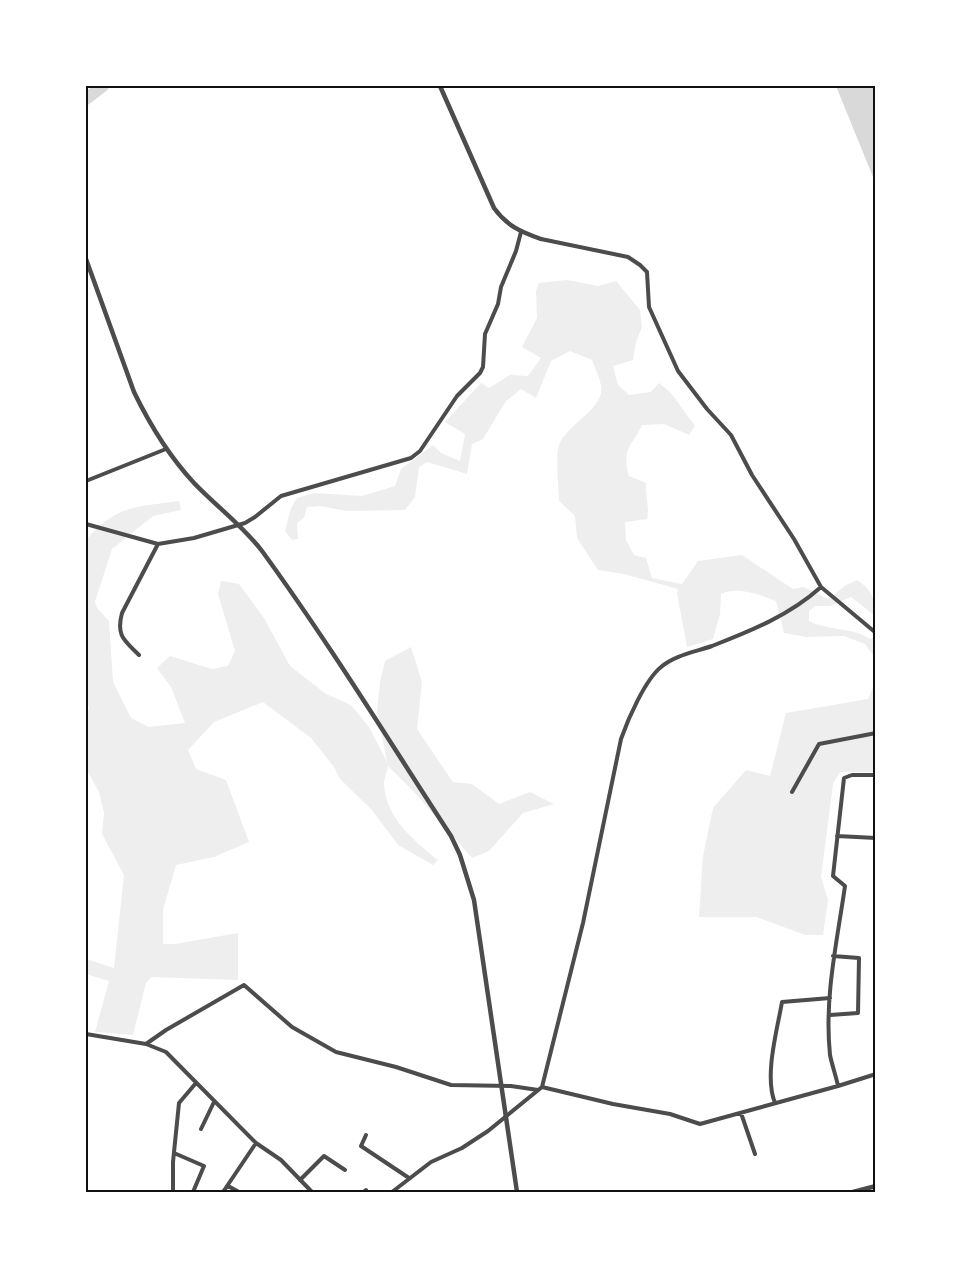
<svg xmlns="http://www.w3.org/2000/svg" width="961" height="1278" font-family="'Work Sans',sans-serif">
<rect width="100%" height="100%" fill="#fff"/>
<!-- green -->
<path fill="#eee" d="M 567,280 L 598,286 L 616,281 L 640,310 L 642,327 L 636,342 L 633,360 L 613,366 L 618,385 L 629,395 L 651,392 L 659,383 L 671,393 L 695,426 L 689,435 L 664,424 L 642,425 C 632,447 621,448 629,476 L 646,483 C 645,495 650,508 647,519 L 625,522 L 626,540 L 634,555 L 646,558 L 652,578 L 682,584 L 698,561 L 742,555 L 793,589 L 804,587 L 828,599 L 846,585 L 857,580 C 872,590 875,599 875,616 L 851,597 L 830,606 L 816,606 L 809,611 L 809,621 C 828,631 853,627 870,639 L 875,637 L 875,658 L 865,644 L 844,636 L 806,637 L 784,633 L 776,601 C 760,595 738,586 721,594 L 720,614 L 713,639 L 687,647 L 677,593 L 678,589 L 624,574 L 598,570 L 577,538 L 575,516 L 559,501 C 559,489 555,456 559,445 C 567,424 605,409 601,386 C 600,378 595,368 592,360 L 570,351 L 551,361 L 536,398 L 521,389 L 506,401 L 483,439 L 472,444 L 467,474 L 427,462 L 419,467 L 415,497 L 405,510 L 347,511 L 320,506 L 307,507 L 304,518 L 297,523 L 298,539 L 292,540 L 285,531 L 291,508 L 297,498 L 315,493 L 362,496 L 395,486 L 401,469 L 433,445 L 441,453 L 460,461 L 465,434 L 445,422 L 481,383 L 489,388 L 510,375 L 528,376 L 541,358 L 522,347 L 537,318 L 536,291 L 539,283 Z
M 179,501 L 181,510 L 153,516 L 112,549 L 95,602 L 97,608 L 109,621 L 113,682 L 131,718 L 149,727 L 185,723 L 171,687 L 157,668 L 170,656 L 212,669 L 228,666 L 235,651 L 218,594 L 221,581 L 239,584 L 264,618 L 290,666 L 326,694 L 351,705 L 369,727 L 387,762 L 377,711 L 380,682 L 385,661 L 411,647 L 422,682 L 417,729 L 453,782 L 472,784 L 499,804 L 530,792 L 554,804 L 523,813 L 489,851 L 472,858 L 415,793 L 388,766 C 387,772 384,779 384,785 C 386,818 414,841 438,860 L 433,865 L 398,845 L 372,810 L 340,779 L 334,767 L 311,738 L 263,702 L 214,722 L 188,750 L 196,769 L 226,780 L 249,842 L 214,857 L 176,865 L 163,910 L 163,944 L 175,944 L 238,933 L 238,980 L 151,977 L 146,983 L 133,1035 L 95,1032 L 109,981 L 86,974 L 86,959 L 114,968 L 124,875 L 102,834 L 104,813 L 99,792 L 86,768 L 86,720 L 89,708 L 86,693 L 86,540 C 116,505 136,507 179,501 Z
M 875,683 L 875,772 L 840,772 L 833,784 L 821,877 L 828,900 L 823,935 L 805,935 L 757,917 L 699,917 L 703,856 L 713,808 L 746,770 L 770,776 L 786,713 L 868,699 Z"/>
<!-- water -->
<path fill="#d9d9d9" d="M 836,86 L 875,86 L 875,182 Z"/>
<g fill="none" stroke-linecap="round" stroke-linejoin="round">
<!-- river -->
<path stroke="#d9d9d9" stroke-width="12" d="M 86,99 L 103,86"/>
<!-- minor -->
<path stroke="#4c4c4c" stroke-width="4" d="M 541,239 L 628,257 L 640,265 L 647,272 L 649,307 L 678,371 L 707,409 L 731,435 L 752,475 L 794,539 L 821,587 L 876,633
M 86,481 L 166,449
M 86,524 L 158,544 L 194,538 L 245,523 L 255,517 L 281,496 L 411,458 L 420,451 L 457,396 L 480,373 L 483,367 L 485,334 L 498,304 L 501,287 L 516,251 L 521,232
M 139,655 C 124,640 116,636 122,613 L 158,544
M 792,792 L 819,744 L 876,733
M 837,836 L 876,838
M 830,1015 L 858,1013 L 859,958 L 833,956
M 86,1034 L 146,1044 L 166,1052 L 256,1143 L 281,1160 L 312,1192
M 146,1044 L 166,1030 L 244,985 L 292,1027 L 336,1052 L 396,1067 L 451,1085 L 511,1086 L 538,1090
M 838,1086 C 836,1076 832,1065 830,1055 C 824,998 837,942 845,886 L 833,876 L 844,778 L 852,775 L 876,775
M 542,1087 L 613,1104 L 670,1114 L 700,1124 L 838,1086 L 876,1074
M 775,1103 C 764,1076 777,1031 782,1002 L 830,998
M 741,1113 L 755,1154
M 201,1129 L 214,1102
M 366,1135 L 361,1146 L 409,1178
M 174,1153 L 204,1166 L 193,1192
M 300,1180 L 324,1156 L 345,1170
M 228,1186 L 239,1192
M 173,1192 L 173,1162 L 179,1103 L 196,1083
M 223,1192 L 256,1143
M 364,1192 L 366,1190
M 392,1192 L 431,1162 L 462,1148 L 488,1131 L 542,1087 L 583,923 L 621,739 C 628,719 645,680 661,667 C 675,655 695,652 712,646 C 751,631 790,615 821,587"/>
<!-- tertiary -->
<path stroke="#4c4c4c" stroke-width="4.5" d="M 440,86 L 494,208 C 507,226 521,232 541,239
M 86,259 L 134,392 C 150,425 169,456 194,483 C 216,506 243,526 262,551 C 329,643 389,741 451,836 L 460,855 L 474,900 L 517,1192
M 853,1192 L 876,1186"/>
</g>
<!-- border -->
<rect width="961" height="1278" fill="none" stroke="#ffffff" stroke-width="174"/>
<rect x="87" y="87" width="787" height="1104" fill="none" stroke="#111" stroke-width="2"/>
</svg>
